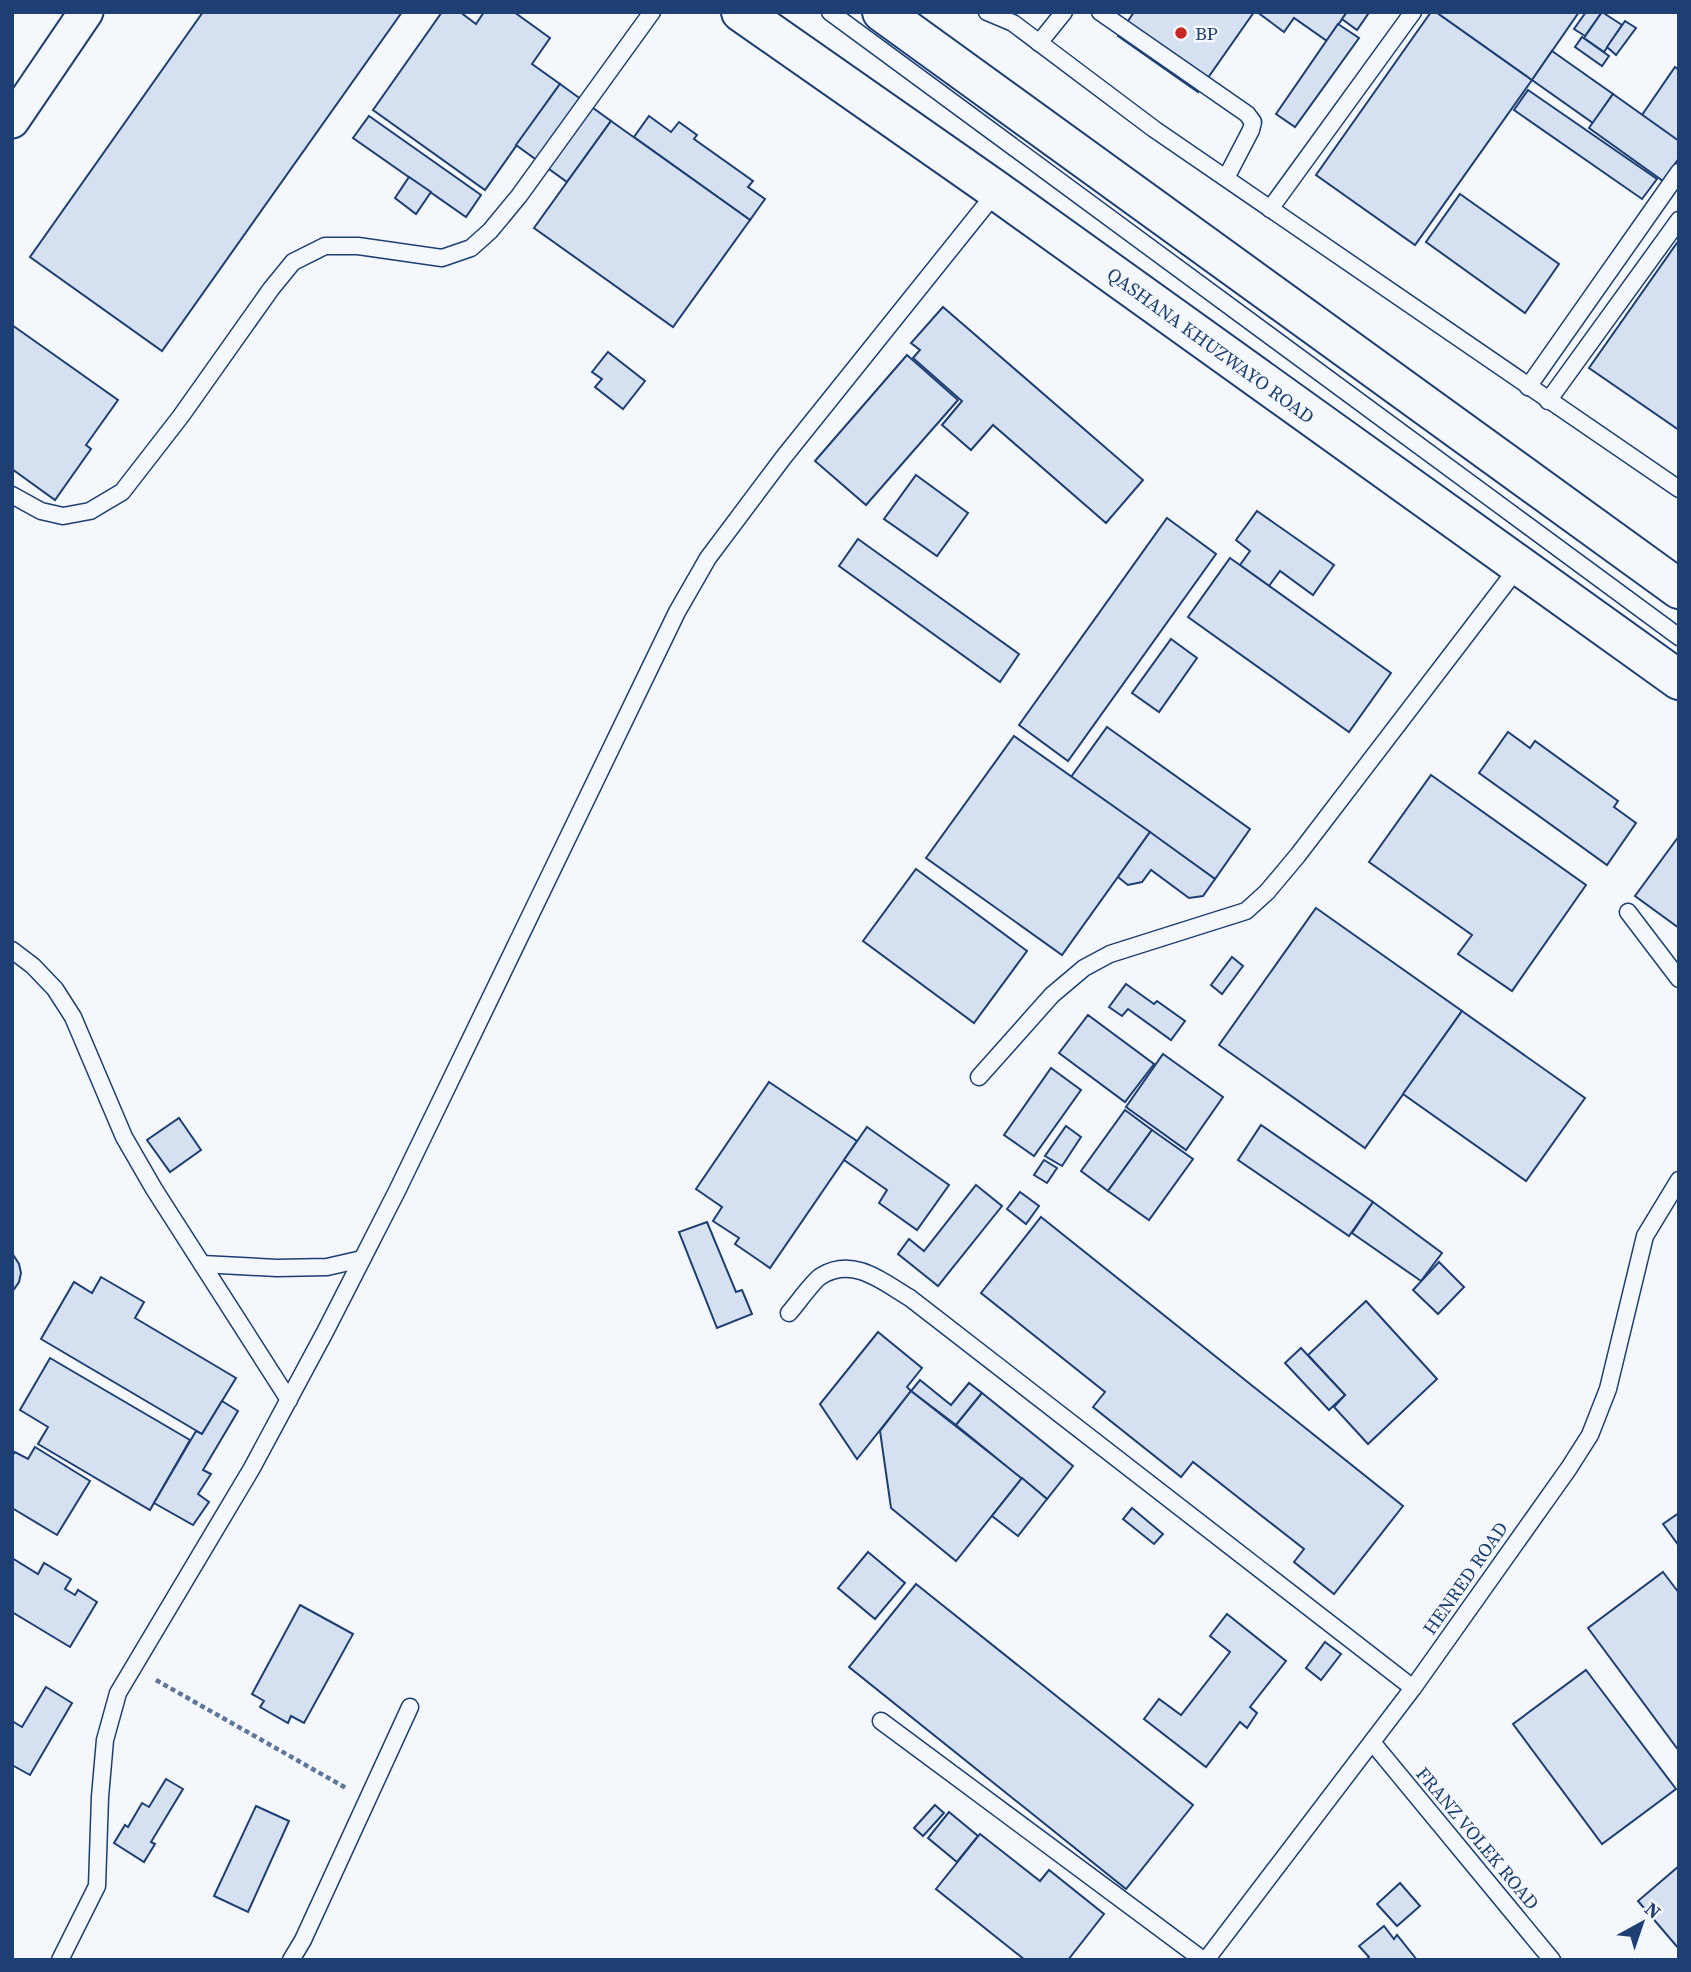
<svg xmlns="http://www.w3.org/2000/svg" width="1691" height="1972" font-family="'Source Serif 4',serif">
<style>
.building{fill:#d5e0f0;stroke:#1d3f73;stroke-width:2}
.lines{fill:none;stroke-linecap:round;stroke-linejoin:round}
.lane-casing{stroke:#1d3f73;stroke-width:19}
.street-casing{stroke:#1d3f73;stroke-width:37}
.secondary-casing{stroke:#1d3f73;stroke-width:42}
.path{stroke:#5e769c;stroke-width:4.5;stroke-dasharray:5 3.5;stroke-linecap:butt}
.lane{stroke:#f4f7fb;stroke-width:16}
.street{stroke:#f4f7fb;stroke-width:33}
.secondary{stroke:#f4f7fb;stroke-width:38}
.poi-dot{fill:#c62828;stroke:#f4f7fb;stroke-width:2.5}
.labels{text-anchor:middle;stroke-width:5;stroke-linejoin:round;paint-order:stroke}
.poi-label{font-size:19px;fill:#1d3f73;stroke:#f4f7fb;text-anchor:start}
.street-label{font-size:19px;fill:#1d3f73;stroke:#f4f7fb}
</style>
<rect width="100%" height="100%" fill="#f4f7fb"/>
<!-- building -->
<g class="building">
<path d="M203,12H402L162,351L30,257Z"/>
<path d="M442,12H460L476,24L484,12H514L550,38L532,64L560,84L485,190L373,110Z"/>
<path d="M1134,12H1254L1198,92L1118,36Z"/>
<path d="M1257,12H1347L1327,41L1294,18L1284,32Z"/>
<path d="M1347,12H1366L1368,14L1357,30L1342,19Z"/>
<path d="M1431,12H1436L1532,80L1415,245L1316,175Z"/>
<path d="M1436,12H1579L1532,80Z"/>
<path d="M1586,12H1602L1585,36L1574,29Z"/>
<path d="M1602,12L1622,25L1604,52L1584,38Z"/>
<path d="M1625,21L1636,28L1616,55L1607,47Z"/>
<path d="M1338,24L1359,38L1295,127L1276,114Z"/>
<path d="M1582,37L1609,56L1602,66L1575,47Z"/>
<path d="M1552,51L1613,94L1593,123L1532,80Z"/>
<path d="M1675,67L1679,70L1678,141L1642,115Z"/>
<path d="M560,84L611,121L567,182L516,145Z"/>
<path d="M1528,90L1657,179L1642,199L1514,110Z"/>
<path d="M1613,94L1679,141V158L1663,181L1589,128Z"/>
<path d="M369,116L481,195L466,217L353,138Z"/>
<path d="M649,116L671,132L679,122L697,135L694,139L753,181L748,187L765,199L750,220L634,137Z"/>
<path d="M611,121L750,220L673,327L534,228Z"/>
<path d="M409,177L431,192L416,214L395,198Z"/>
<path d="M1460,194L1559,264L1525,313L1426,242Z"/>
<path d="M1679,240V430L1589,368Z"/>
<path d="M943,307L1143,480L1106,523L993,425L971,450L942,425L962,401L913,358L920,350L911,343Z"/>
<path d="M12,325L118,400L86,445L91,449L55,500L12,469Z"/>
<path d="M608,352L645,381L623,409L595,387L602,379L592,372Z"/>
<path d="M907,355L958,400L866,505L815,461Z"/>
<path d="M916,475L968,513L937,556L884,519Z"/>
<path d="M1257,511L1334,565L1313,595L1280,571L1269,586L1240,565L1250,551L1236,540Z"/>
<path d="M1167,518L1216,554L1068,761L1019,725Z"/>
<path d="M858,539L1019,654L1000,682L839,566Z"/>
<path d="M1230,558L1391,673L1349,732L1188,617Z"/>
<path d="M1171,639L1197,658L1159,712L1132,693Z"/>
<path d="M1107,727L1250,829L1215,879L1071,777Z"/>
<path d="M1508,732L1530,748L1535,741L1618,801L1614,807L1636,823L1607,865L1479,773Z"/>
<path d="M1014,736L1150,832L1062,955L926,858Z"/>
<path d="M1431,775L1586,885L1512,991L1458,954L1472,935L1369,862Z"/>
<path d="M1150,832L1215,879L1203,896L1189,898L1151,870L1142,882L1128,885L1118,877Z"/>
<path d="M1679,836V928L1635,896Z"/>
<path d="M916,869L1027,951L974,1023L863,941Z"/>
<path d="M1316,908L1462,1011L1365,1148L1219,1045Z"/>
<path d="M1232,957L1243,966L1222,994L1211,985Z"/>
<path d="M1126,984L1154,1004L1157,1001L1185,1021L1171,1040L1128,1009L1122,1016L1109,1007Z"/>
<path d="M1462,1011L1585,1098L1526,1181L1403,1094Z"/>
<path d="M1088,1015L1154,1064L1125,1102L1059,1053Z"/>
<path d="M1163,1054L1223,1097L1186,1150L1126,1107Z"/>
<path d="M1051,1068L1081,1090L1034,1156L1004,1135Z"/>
<path d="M769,1082L857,1141L770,1268L735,1244L739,1238L713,1221L722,1207L696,1189Z"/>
<path d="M1125,1110L1152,1130L1108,1191L1081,1171Z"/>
<path d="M179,1118L201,1150L170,1172L147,1140Z"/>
<path d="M1261,1125L1373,1202L1349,1236L1238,1160Z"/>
<path d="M1066,1126L1081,1137L1062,1166L1045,1156Z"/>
<path d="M867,1127L949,1185L917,1230L879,1203L887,1190L844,1160Z"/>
<path d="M1152,1130L1193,1159L1149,1220L1108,1191Z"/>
<path d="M1044,1160L1057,1168L1047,1183L1034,1175Z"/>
<path d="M976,1185L1002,1206L938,1286L898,1254L909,1239L924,1251Z"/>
<path d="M1020,1192L1039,1206L1026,1224L1007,1209Z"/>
<path d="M1373,1202L1442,1253L1421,1281L1352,1233Z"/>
<path d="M1041,1217L1403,1506L1334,1594L1294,1562L1304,1549L1193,1462L1181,1477L1093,1407L1105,1392L981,1293Z"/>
<path d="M707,1222L736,1292L742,1290L752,1314L717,1328L679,1232Z"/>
<path d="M12,1253L19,1264L21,1273L19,1282L12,1292Z"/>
<path d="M1439,1262L1464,1287L1438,1314L1413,1290Z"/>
<path d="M101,1277L144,1302L135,1318L236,1378L202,1434L41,1339L74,1282L92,1293Z"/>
<path d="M1366,1301L1437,1379L1368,1444L1334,1407L1345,1395L1308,1355Z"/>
<path d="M878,1332L922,1368L907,1387L911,1391L857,1459L820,1404Z"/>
<path d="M1301,1348L1345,1395L1329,1410L1285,1363Z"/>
<path d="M50,1358L190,1440L150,1510L38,1444L48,1427L20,1410Z"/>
<path d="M920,1380L951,1405L969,1383L982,1393L956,1425L911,1391Z"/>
<path d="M911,1391L1022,1478L956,1561L891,1508L880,1431Z"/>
<path d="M982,1393L1073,1466L1047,1499L956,1425Z"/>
<path d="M222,1401L238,1411L203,1470L211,1474L198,1494L209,1502L193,1525L154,1503L196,1431L202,1434Z"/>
<path d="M35,1447L90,1481L57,1535L12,1508V1456L15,1452L28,1459Z"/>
<path d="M1022,1478L1047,1499L1018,1536L992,1516Z"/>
<path d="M1132,1508L1163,1534L1154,1544L1123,1519Z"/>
<path d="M1679,1513V1546L1663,1524Z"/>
<path d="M868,1552L905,1583L875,1619L838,1588Z"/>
<path d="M12,1558L38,1574L44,1563L71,1579L65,1589L75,1595L78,1590L97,1602L70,1647L12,1612Z"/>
<path d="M1663,1572L1679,1593V1751L1588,1628Z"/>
<path d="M916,1584L1193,1805L1126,1889L849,1667Z"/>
<path d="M300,1605L353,1634L304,1723L291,1716L288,1723L260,1707L264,1701L252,1694Z"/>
<path d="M1227,1614L1286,1661L1250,1707L1257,1713L1247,1728L1240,1722L1206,1767L1144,1719L1159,1699L1181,1715L1230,1652L1210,1636Z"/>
<path d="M1325,1642L1341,1654L1321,1680L1306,1668Z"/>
<path d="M1586,1670L1676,1789L1602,1844L1513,1724Z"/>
<path d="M46,1687L72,1703L30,1775L12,1765V1721L22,1727Z"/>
<path d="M166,1779L183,1789L151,1842L155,1844L144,1862L114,1843L125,1825L128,1827L142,1803L149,1807Z"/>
<path d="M935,1805L944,1813L923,1836L914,1828Z"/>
<path d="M256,1806L289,1821L248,1912L214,1896Z"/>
<path d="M949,1812L978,1836L957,1862L928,1838Z"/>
<path d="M980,1834L1040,1881L1049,1870L1104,1914L1068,1960H1025L936,1889Z"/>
<path d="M1679,1866V1949L1638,1901Z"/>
<path d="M1400,1883L1420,1906L1397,1926L1377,1904Z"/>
<path d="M1384,1926L1394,1939L1397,1935L1417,1960H1366L1369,1957L1359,1946Z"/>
</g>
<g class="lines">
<defs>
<g id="lane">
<path d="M830,12L1679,637"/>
<path d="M987,12L1013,23L1154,129L1679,489"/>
<path d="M1100,12L1247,114L1253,122L1251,130L1226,178"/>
<path d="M1039,43L1064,12"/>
<path d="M1270,209L1413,12"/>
<path d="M1528,387L1679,172"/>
<path d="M1548,401L1679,220"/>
<path d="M12,495L41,511L63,516L90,511L122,492L181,416L271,289L293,262L325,246H358L442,258L471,248L490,231L519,196L652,12"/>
<path d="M1628,912L1679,979"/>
<path d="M12,950L33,966L55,989L73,1017L124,1137L154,1189L289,1400"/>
<path d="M979,1077L1052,995L1084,968L1110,954L1246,911L1267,892L1298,855L1519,566"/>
<path d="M202,1264L277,1268L327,1267L362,1259"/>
<path d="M789,1313C797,1304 813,1281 821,1276C854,1256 883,1282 910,1298L1413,1688"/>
<path d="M881,1721L1203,1960"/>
<path d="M1372,1742L1552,1960"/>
<path d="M60,1960L97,1886L100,1797L105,1740L118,1693L252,1468L325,1332L397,1191L677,612L708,558L783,458L997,191"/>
<path d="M291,1960L303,1940L410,1707"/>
<path d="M1206,1960L1413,1688L1569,1468L1590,1435L1608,1389L1645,1236L1679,1180"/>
</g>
<path id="street" d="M12,121L86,12"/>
<g id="secondary">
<path d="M741,12L997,191L1679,680"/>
<path d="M882,12L1679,589"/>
</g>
</defs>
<!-- lane casing -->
<use href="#lane" class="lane-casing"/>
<!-- street casing -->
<use href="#street" class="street-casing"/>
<!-- secondary casing -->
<use href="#secondary" class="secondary-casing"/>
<!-- path -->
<path class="path" d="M156,1680L346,1788"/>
<!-- lane -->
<use href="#lane" class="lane"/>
<!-- street -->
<use href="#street" class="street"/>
<!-- secondary -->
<use href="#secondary" class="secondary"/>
</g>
<!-- markers -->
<circle class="poi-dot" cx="1181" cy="33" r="7"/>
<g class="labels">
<!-- poi labels -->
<g class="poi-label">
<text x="1195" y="40">BP</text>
</g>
<!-- street labels -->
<g class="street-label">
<text transform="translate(1211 345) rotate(36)" y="7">QASHANA KHUZWAYO ROAD</text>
<text transform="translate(1465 1578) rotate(-55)" y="7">HENRED ROAD</text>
<text transform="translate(1478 1838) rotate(50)" y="7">FRANZ VOLEK ROAD</text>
</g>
</g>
<!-- border -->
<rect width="1691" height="1972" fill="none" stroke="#1d3f73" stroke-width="28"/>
<!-- north arrow -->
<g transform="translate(1642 1923) rotate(40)" stroke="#f4f7fb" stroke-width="5" paint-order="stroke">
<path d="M0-5L12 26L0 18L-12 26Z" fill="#1d3f73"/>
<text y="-10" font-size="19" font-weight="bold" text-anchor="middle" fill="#1d3f73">N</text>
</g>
</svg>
